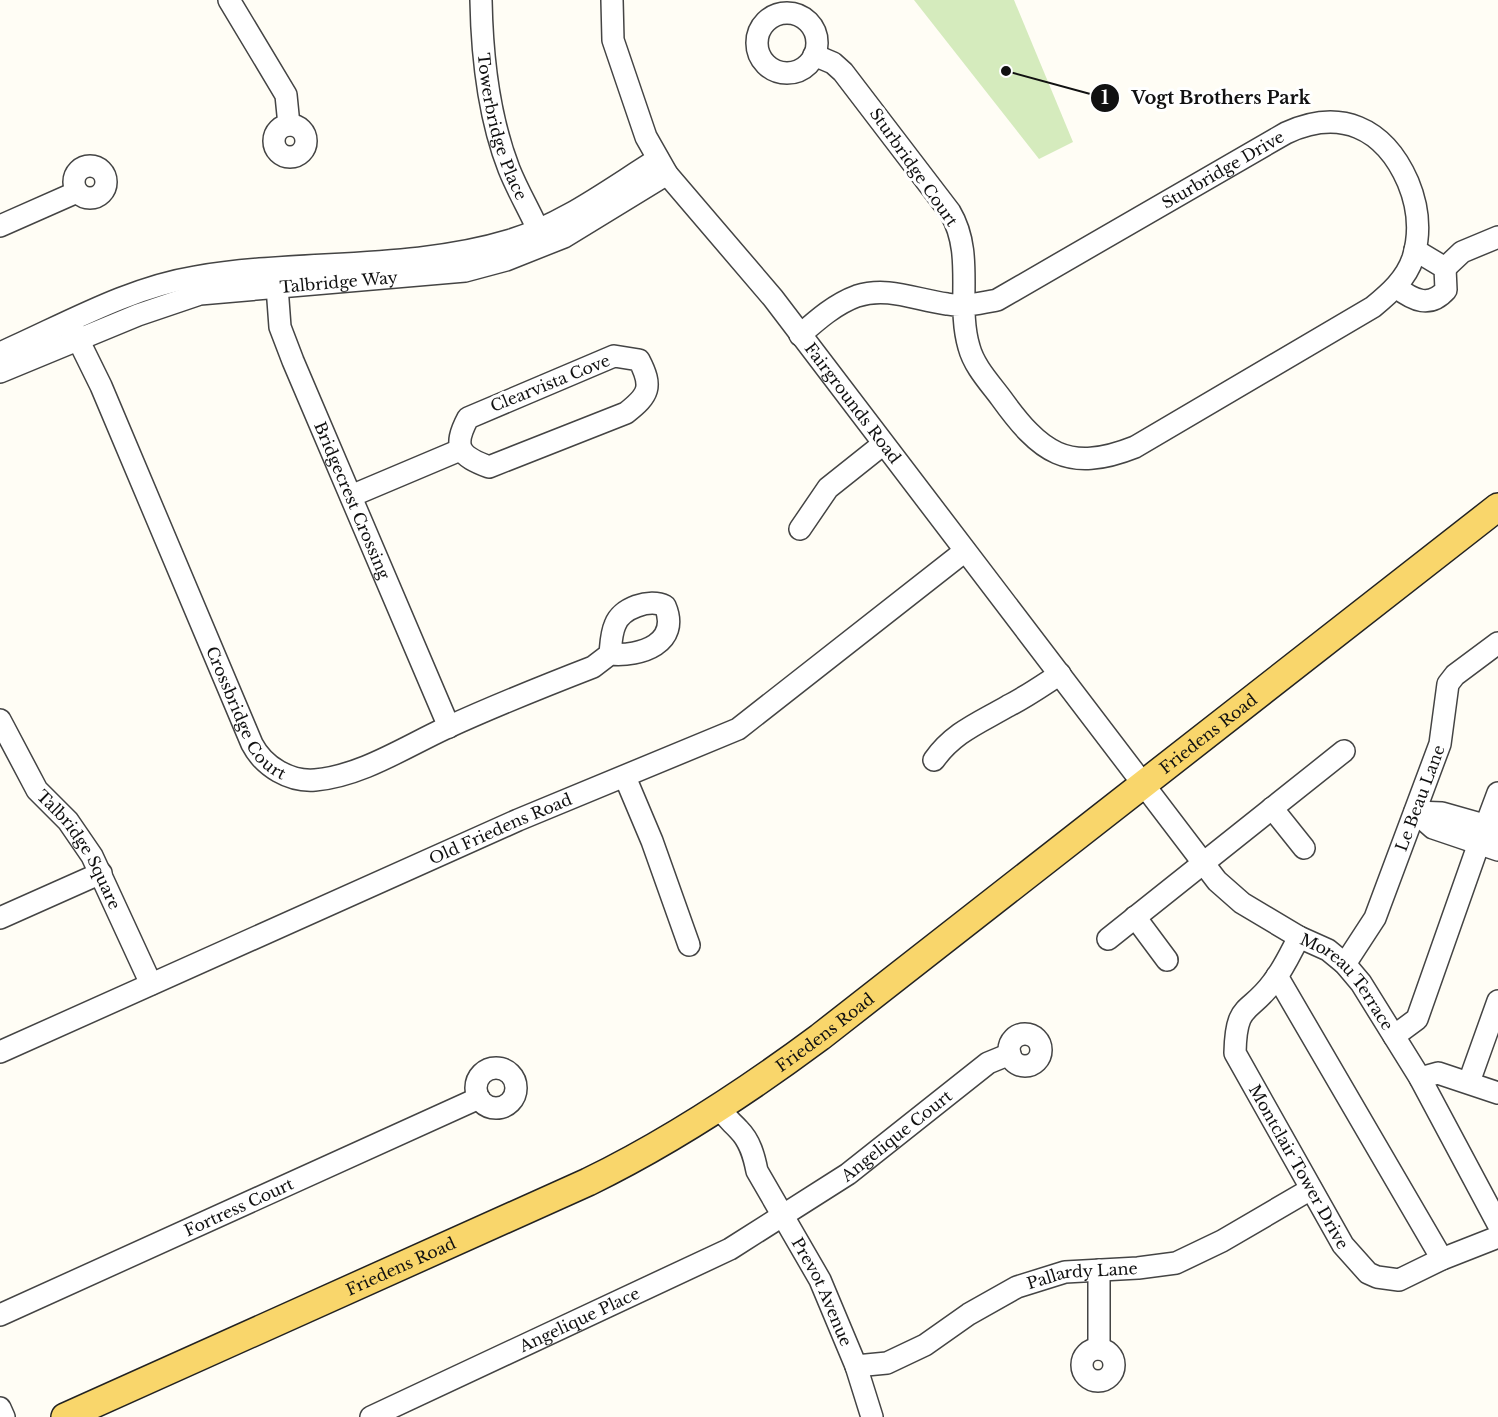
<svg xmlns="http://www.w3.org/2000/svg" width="1498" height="1417" font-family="'Libre Baskerville',serif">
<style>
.green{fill:#d5ebbd}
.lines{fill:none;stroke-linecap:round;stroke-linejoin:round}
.minor-casing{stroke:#444;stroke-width:24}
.major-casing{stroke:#222;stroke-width:30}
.minor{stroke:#fff;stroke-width:21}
.major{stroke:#f9d66b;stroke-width:27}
.labels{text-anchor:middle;stroke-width:6;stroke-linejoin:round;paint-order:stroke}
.street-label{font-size:16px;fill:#111;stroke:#fff}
.leader{fill:none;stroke:#111;stroke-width:2}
.callout-dot{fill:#111;stroke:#fff;stroke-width:2}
.mark-label{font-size:18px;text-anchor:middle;font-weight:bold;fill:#fff}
.callout-label{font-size:18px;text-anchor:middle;font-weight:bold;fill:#111;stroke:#fff;stroke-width:6;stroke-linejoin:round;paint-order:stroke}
</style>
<rect width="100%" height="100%" fill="#fffdf5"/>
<!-- green -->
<path class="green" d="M914,0H1014L1073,142L1039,159Z"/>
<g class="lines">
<defs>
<g id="minor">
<path d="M229,0L286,95L289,125"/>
<path id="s1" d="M481,0C482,57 488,115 509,169C519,194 533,216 543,241"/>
<path id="s2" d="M612,0L613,40L646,137L667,174L773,298L1217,881L1242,903L1299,937L1328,950L1345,964L1361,983L1420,1078L1498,1224"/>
<circle cx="787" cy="43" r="30"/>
<circle cx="290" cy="141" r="16"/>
<circle cx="90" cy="182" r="16"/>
<path d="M0,226L77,192"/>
<path d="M1445,268L1462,252L1498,237"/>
<path id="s3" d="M276,273L280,327L293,361L449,727"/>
<path d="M1396,287C1414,301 1430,308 1446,290L1445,268L1415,250"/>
<path id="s4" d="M70,323L101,386L252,744C264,767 290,782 315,780C361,776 405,747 446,728C494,706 544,686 593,667L610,654C641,657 681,643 665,606C650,598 621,608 615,625C611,634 611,645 610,654"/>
<path id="s5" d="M800,335C817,320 835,304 857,296C888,286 916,300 947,304C964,307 981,303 997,300L1286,133C1340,108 1384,127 1408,182C1418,206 1421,232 1413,258C1406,279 1390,293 1373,307L1135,447C1067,474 1040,452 1001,398C989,382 974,366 969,347C956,303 975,254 950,212L843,72L833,63L814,55"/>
<path d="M0,353C62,326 127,288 195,277C299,259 409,271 511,240C564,224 611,188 658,159"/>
<path d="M614,356L639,360C653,387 649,395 626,413L489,467C460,456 452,448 468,418Z"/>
<path id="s6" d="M0,372L138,315L200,294L465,271L506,260L564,237L667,174"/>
<path d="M351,496L460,450"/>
<path d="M800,529L828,488L882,445"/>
<path id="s7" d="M0,720L37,790L68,821L92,856L151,984"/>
<path d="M934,760C954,732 979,723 1008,706C1026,697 1043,685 1060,674"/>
<path d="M625,777L652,841L689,945"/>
<path d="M1272,808L1304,848"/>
<path d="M1415,812L1433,828L1498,850"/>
<path d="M1415,812L1442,813L1498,829"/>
<path d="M1486,825L1498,793"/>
<path d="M1135,917L1167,960"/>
<path d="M0,918L101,873"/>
<path id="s8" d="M1299,937C1291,952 1284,968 1273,982C1249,1015 1236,1001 1235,1053L1343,1245L1368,1273L1377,1277L1399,1280L1442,1259L1498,1237"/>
<path d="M1108,939L1344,751"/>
<path id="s9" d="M1345,964L1375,918L1440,744L1448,684L1455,675L1498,643"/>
<path d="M1277,976L1442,1259"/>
<circle cx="1025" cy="1050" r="16"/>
<path d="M1394,1036L1417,1019L1479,843"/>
<path id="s10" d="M0,1052L518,820L738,729L965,551"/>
<circle cx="496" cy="1088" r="20"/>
<path d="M1420,1078L1438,1073L1498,1093"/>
<path d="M1469,1082L1498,1001"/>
<path id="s11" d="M720,1108C727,1120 731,1121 739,1130C750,1141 754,1156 757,1171L820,1280L856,1366L872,1417"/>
<path id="s12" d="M0,1315L479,1098"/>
<path d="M1099,1349V1270"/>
<circle cx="1098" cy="1365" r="16"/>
<path id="s13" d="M856,1366L887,1363L925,1345L969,1314L1017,1287L1065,1272L1138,1268L1176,1263L1222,1241L1311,1189"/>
<path d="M0,1408L4,1417"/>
<path id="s14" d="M371,1417L730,1249L848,1174L988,1063L1010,1054"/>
</g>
<g id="major">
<path id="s15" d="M65,1417L588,1182C670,1142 746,1092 820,1037L1498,507"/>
</g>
</defs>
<!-- minor casing -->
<use href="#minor" class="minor-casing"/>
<!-- major casing -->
<use href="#major" class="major-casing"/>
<!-- minor -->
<use href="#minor" class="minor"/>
<!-- major -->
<use href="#major" class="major"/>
</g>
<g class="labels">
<!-- street labels -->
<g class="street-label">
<text dy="6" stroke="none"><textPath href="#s1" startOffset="129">Towerbridge Place</textPath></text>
<text transform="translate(914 167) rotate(55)" y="6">Sturbridge Court</text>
<text dy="6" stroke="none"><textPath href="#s5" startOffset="472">Sturbridge Drive</textPath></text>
<text dy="6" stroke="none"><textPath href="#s6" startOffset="354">Talbridge Way</textPath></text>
<text transform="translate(550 383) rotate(-22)" y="6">Clearvista Cove</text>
<text dy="6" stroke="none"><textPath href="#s2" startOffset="480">Fairgrounds Road</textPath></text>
<text dy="6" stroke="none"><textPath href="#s3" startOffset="242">Bridgecrest Crossing</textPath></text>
<text dy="6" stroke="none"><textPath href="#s4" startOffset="429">Crossbridge Court</textPath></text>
<text dy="6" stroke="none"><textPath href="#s15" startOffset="1340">Friedens Road</textPath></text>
<text dy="6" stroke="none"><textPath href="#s9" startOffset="183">Le Beau Lane</textPath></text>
<text dy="6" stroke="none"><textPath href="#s10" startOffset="548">Old Friedens Road</textPath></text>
<text dy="6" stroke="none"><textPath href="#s7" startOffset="153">Talbridge Square</textPath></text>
<text dy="6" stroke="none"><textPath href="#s2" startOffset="1248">Moreau Terrace</textPath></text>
<text dy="6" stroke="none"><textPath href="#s15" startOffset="854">Friedens Road</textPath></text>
<text dy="6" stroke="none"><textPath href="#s14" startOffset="598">Angelique Court</textPath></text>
<text dy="6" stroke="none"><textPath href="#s8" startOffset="267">Montclair Tower Drive</textPath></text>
<text dy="6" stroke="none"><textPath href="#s12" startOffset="262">Fortress Court</textPath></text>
<text dy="6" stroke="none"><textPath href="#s15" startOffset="368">Friedens Road</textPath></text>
<text dy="6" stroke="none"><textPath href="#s13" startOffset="249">Pallardy Lane</textPath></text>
<text dy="6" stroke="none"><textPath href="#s11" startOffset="212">Prevot Avenue</textPath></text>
<text dy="6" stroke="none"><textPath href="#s14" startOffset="230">Angelique Place</textPath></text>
</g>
</g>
<!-- callouts -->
<path class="leader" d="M1006 71L1105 98"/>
<g class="callout-dot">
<circle cx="1006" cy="71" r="6"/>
<circle cx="1105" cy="98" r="15"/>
</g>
<g class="mark-label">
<text x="1105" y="104">1</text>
</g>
<g class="callout-label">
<text x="1221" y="104">Vogt Brothers Park</text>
</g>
</svg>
